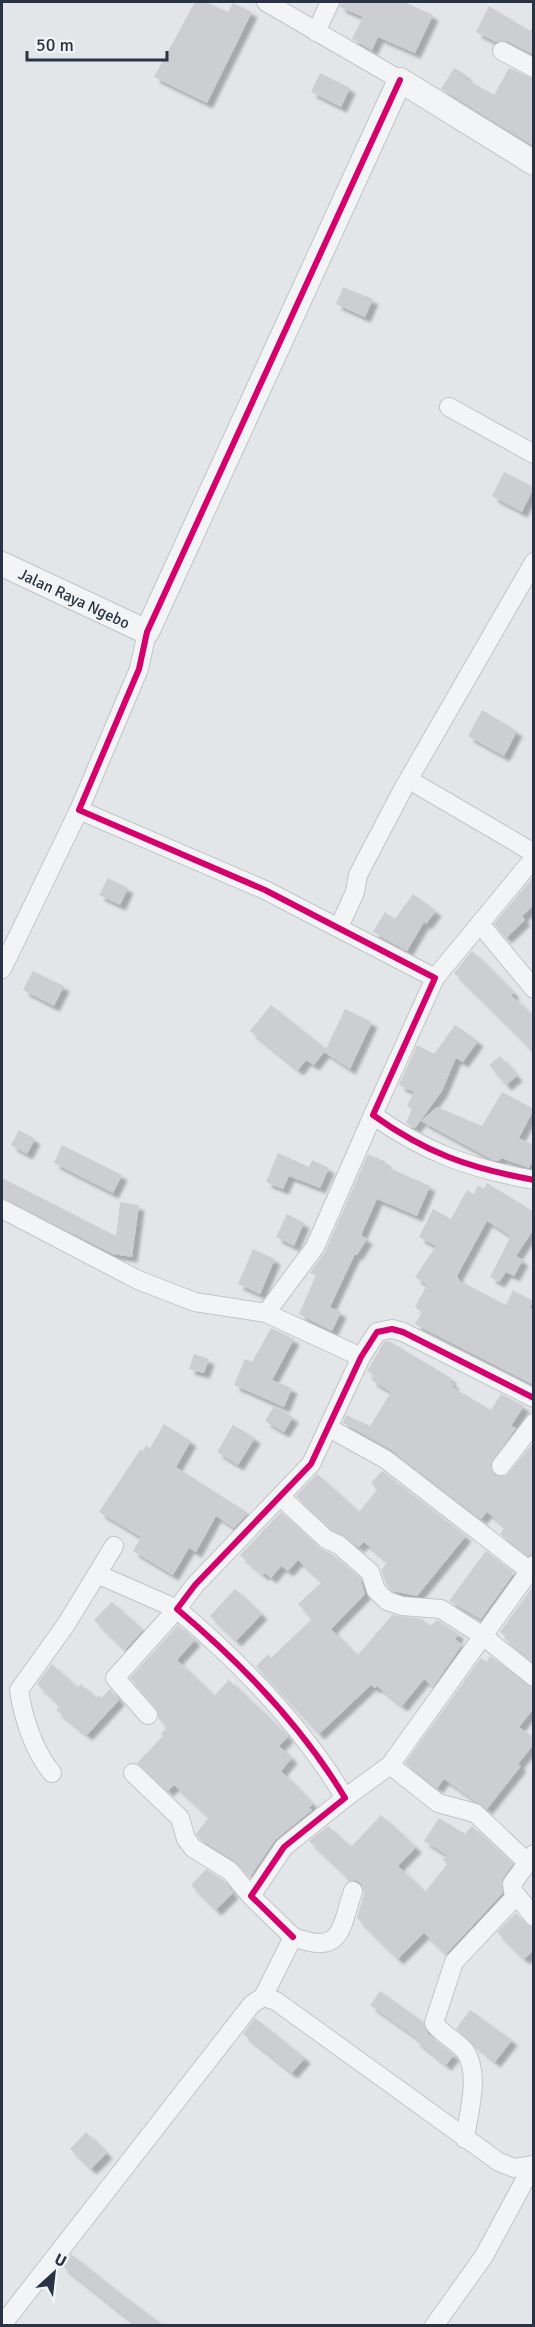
<svg xmlns="http://www.w3.org/2000/svg" width="535" height="2327" font-family="Signika,sans-serif">
<style>
.building{fill:#ccced2;filter:url(#shadow)}
.lines{fill:none;stroke-linecap:round;stroke-linejoin:round}
.minor-casing{stroke:#c1c4c7;stroke-width:20}
.tertiary-casing{stroke:#c1c4c7;stroke-width:26}
.minor{stroke:#f3f4f6;stroke-width:18}
.tertiary{stroke:#f3f4f6;stroke-width:24}
.cycleway-casing{stroke:#f1f5f8;stroke-width:10}
.cycleway{stroke:#d6006c;stroke-width:6}
.labels{text-anchor:middle;stroke-width:6;stroke-linejoin:round;paint-order:stroke}
.street-label{font-size:16px;fill:#283445;stroke:#f1f5f8}
</style>
<defs>
<filter id="shadow"><feDropShadow dx="5.5" dy="5.5" stdDeviation="1.5" flood-color="#0004"/></filter>
</defs>
<rect width="100%" height="100%" fill="#e3e6e9"/>
<!-- building -->
<g class="building">
<path d="M195,2H206L228,12L233,3L252,12L207,103L154,77Z"/>
<path d="M341,2H404L433,15L415,53L378,37L372,50L352,39L363,17L340,7Z"/>
<path d="M489,6L530,31L534,25V55L507,41L496,42L476,32Z"/>
<path d="M454,68L466,75L464,78L494,95L509,68L534,79V146L441,89Z"/>
<path d="M320,73L350,88L341,107L311,92Z"/>
<path d="M343,287L373,299L365,317L336,304Z"/>
<path d="M504,472L534,487L522,512L492,496Z"/>
<path d="M482,710L517,731L504,756L468,736Z"/>
<path d="M534,876V908L532,907L522,916L525,920L506,938L494,924Z"/>
<path d="M108,878L128,888L120,905L99,895Z"/>
<path d="M413,894L436,911L426,924L424,922L407,951L373,932L385,912L395,919Z"/>
<path d="M472,951L514,993L511,995L534,1017V1052L454,973Z"/>
<path d="M33,971L64,986L54,1006L23,990Z"/>
<path d="M271,1005L326,1049L345,1009L372,1022L350,1069L324,1052L314,1065L306,1060L298,1070L250,1031Z"/>
<path d="M455,1025L478,1041L463,1062L456,1058L442,1091L415,1128L406,1123L412,1109L407,1106L414,1092L399,1085L417,1045L434,1054Z"/>
<path d="M500,1056L517,1076L506,1085L489,1065Z"/>
<path d="M502,1092L534,1109L519,1138L534,1145V1159L529,1168L501,1158L499,1161L493,1160L421,1121L437,1107L482,1126Z"/>
<path d="M19,1130L35,1139L27,1154L11,1145Z"/>
<path d="M62,1145L122,1175L113,1193L54,1163Z"/>
<path d="M278,1153L309,1167L312,1160L329,1168L320,1188L289,1176L283,1189L266,1182Z"/>
<path d="M368,1154L386,1162L385,1166L430,1186L417,1216L377,1199L361,1235L367,1239L357,1255L355,1254L330,1307L341,1312L332,1331L299,1314L316,1275L310,1273L325,1252Z"/>
<path d="M2,1178L116,1236L120,1202L139,1205L132,1257L113,1254L2,1198Z"/>
<path d="M487,1183L534,1212V1229L516,1256L523,1260L514,1276L506,1272L499,1282L490,1277L511,1236L487,1221L457,1276L460,1281L506,1305L513,1290L533,1301L530,1308L534,1310V1385L415,1324L422,1312L415,1307L427,1285L415,1277L436,1246L419,1237L433,1209L451,1219L467,1190L474,1194L478,1185L484,1189Z"/>
<path d="M287,1214L304,1223L294,1246L276,1237Z"/>
<path d="M253,1249L275,1259L260,1294L238,1284Z"/>
<path d="M271,1328L294,1339L272,1380L292,1388L284,1407L234,1385L245,1359L252,1362Z"/>
<path d="M389,1341L451,1378L449,1381L454,1384L452,1387L491,1410L501,1394L524,1406L511,1426L516,1428L490,1465L495,1475L506,1476L534,1442V1554L528,1556L500,1534L505,1527L487,1512L481,1519L392,1450L343,1423L346,1415L370,1426L391,1392L371,1380L374,1375L367,1371L384,1342Z"/>
<path d="M194,1354L209,1359L204,1373L189,1369Z"/>
<path d="M274,1406L293,1417L284,1432L265,1421Z"/>
<path d="M164,1424L191,1441L176,1467L248,1513L234,1528L216,1516L196,1552L189,1548L173,1575L133,1551L141,1537L99,1512L140,1450L143,1451L146,1446L150,1448Z"/>
<path d="M233,1425L255,1438L238,1465L217,1452Z"/>
<path d="M382,1471L466,1536L417,1596L393,1591L386,1584L381,1570L388,1562L364,1542L359,1547L332,1530L296,1496L317,1474L359,1512L377,1490L371,1483Z"/>
<path d="M281,1512L318,1547L333,1555L360,1578L365,1594L331,1629L357,1656L392,1615L422,1619L430,1626L437,1620L459,1634L455,1639L462,1645L433,1687L424,1679L402,1706L377,1686L375,1688L371,1685L319,1734L256,1666L268,1654L271,1658L312,1619L298,1604L322,1582L298,1560L288,1571L281,1566L271,1578L265,1573L263,1575L240,1555Z"/>
<path d="M486,1551L514,1573L481,1619L449,1601Z"/>
<path d="M534,1585V1662L504,1638L505,1636L500,1632Z"/>
<path d="M235,1589L262,1614L236,1641L210,1616Z"/>
<path d="M112,1602L143,1630L125,1650L94,1620Z"/>
<path d="M178,1625L195,1640L177,1660L214,1696L229,1680L284,1732L288,1737L279,1746L292,1758L281,1771L313,1804L309,1808L312,1810L275,1840L250,1877L236,1862L201,1840L196,1834L209,1817L174,1785L168,1791L137,1763L163,1736L161,1734L167,1727L159,1719L156,1708L130,1678Z"/>
<path d="M490,1656L534,1688V1708L519,1727L534,1738V1744L518,1764L521,1766L487,1809L444,1779L437,1788L405,1763L481,1658L486,1662Z"/>
<path d="M52,1664L77,1688L81,1684L96,1698L98,1695L101,1698L110,1689L119,1700L87,1735L56,1710L60,1706L37,1684Z"/>
<path d="M381,1815L416,1847L398,1866L425,1892L447,1864L443,1860L447,1855L424,1841L439,1818L465,1834L472,1826L513,1864L503,1878L502,1894L446,1954L424,1933L398,1959L357,1918L364,1894L362,1884L356,1880L348,1881L346,1879L348,1877L309,1841L328,1826L351,1847Z"/>
<path d="M206,1869L223,1880L233,1893L216,1910L191,1885Z"/>
<path d="M516,1913L526,1924L534,1928V1950L524,1959L497,1932Z"/>
<path d="M380,1991L423,2022L429,2035L454,2055L446,2065L415,2040L417,2038L370,2005Z"/>
<path d="M470,2010L512,2040L495,2062L456,2029Z"/>
<path d="M255,2018L305,2058L292,2073L243,2034Z"/>
<path d="M86,2132L107,2153L91,2169L70,2149Z"/>
<path d="M71,2254L115,2289L163,2325H137L129,2319L62,2266Z"/>
</g>
<g class="lines">
<defs>
<g id="minor">
<path d="M266,2L400,80"/>
<path d="M316,32L330,2"/>
<path d="M502,51L534,68"/>
<path d="M449,407L534,454"/>
<path d="M147,632L139,669L79,810L265,890L435,978L373,1115C426,1153 469,1168 534,1180"/>
<path d="M418,785L534,853"/>
<path d="M480,924L534,989"/>
<path d="M339,927L355,892L358,875L403,789L534,562"/>
<path d="M2,969L79,810"/>
<path d="M435,978L534,858"/>
<path d="M2,1209L138,1280L195,1302L266,1313L361,1357"/>
<path d="M266,1313L315,1247L373,1115"/>
<path d="M329,1428L385,1459L530,1571"/>
<path d="M501,1466L534,1423"/>
<path d="M281,1497L326,1539L339,1545L370,1572L376,1590L387,1601L402,1606L441,1609L483,1636L534,1677"/>
<path d="M97,1574L114,1546"/>
<path d="M390,1765L438,1803L475,1813L527,1862"/>
<path d="M52,1773C34,1751 23,1718 19,1690L65,1626L97,1574L177,1609L115,1678L148,1715"/>
<path d="M133,1773L180,1818L186,1839L193,1848L230,1871L251,1896"/>
<path d="M345,1798L390,1765L534,1565"/>
<path d="M534,1854L512,1884L513,1891L534,1917"/>
<path d="M293,1937L251,1896L284,1847L345,1798C302,1726 241,1663 177,1609L195,1585L311,1464L361,1357L377,1332L392,1329L403,1332L534,1398"/>
<path d="M263,1997L293,1937C342,1955 340,1931 353,1891"/>
<path d="M465,2139C468,2114 481,2074 465,2051C456,2040 442,2035 434,2023L454,1962L516,1896"/>
<path d="M2,2325L252,2004L263,1997L276,2001L499,2162L514,2168L534,2165"/>
<path d="M434,2326L484,2256L533,2165"/>
</g>
<g id="tertiary">
<path id="s1" d="M2,564L147,632L400,80L534,163"/>
</g>
</defs>
<!-- minor casing -->
<use href="#minor" class="minor-casing"/>
<!-- tertiary casing -->
<use href="#tertiary" class="tertiary-casing"/>
<!-- minor -->
<use href="#minor" class="minor"/>
<!-- tertiary -->
<use href="#tertiary" class="tertiary"/>
<defs>
<g id="cycleway">
<path d="M400,80L147,632L139,669L79,810L265,890L435,978L373,1115C426,1153 469,1168 534,1180"/>
<path d="M293,1937L251,1896L284,1847L345,1798C302,1726 241,1663 177,1609L195,1585L311,1464L361,1357L377,1332L392,1329L403,1332L534,1398"/>
</g>
</defs>
<!-- cycleway casing -->
<use href="#cycleway" class="cycleway-casing"/>
<!-- cycleway -->
<use href="#cycleway" class="cycleway"/>
</g>
<g class="labels">
<!-- street labels -->
<g class="street-label">
<text dy="6" stroke="none"><textPath href="#s1" startOffset="80">Jalan Raya Ngebo</textPath></text>
</g>
</g>
<!-- border -->
<rect width="535" height="2327" fill="none" stroke="#283445" stroke-width="6"/>
<!-- north arrow -->
<g transform="translate(54 2273) rotate(27)" stroke="#f1f5f8" stroke-width="4.5" paint-order="stroke">
<path d="M0-4.5L10 22L0 15L-10 22Z" fill="#283445"/>
<text y="-9" font-size="16" font-weight="bold" text-anchor="middle" fill="#283445">U</text>
</g>
<!-- scale -->
<path d="M27 51v9h140v-9" fill="none" stroke="#283445" stroke-width="3"/>
<text x="36" y="51" font-size="18" fill="#283445" stroke="#f1f5f8" stroke-width="4.5" paint-order="stroke">50 m</text>
</svg>
